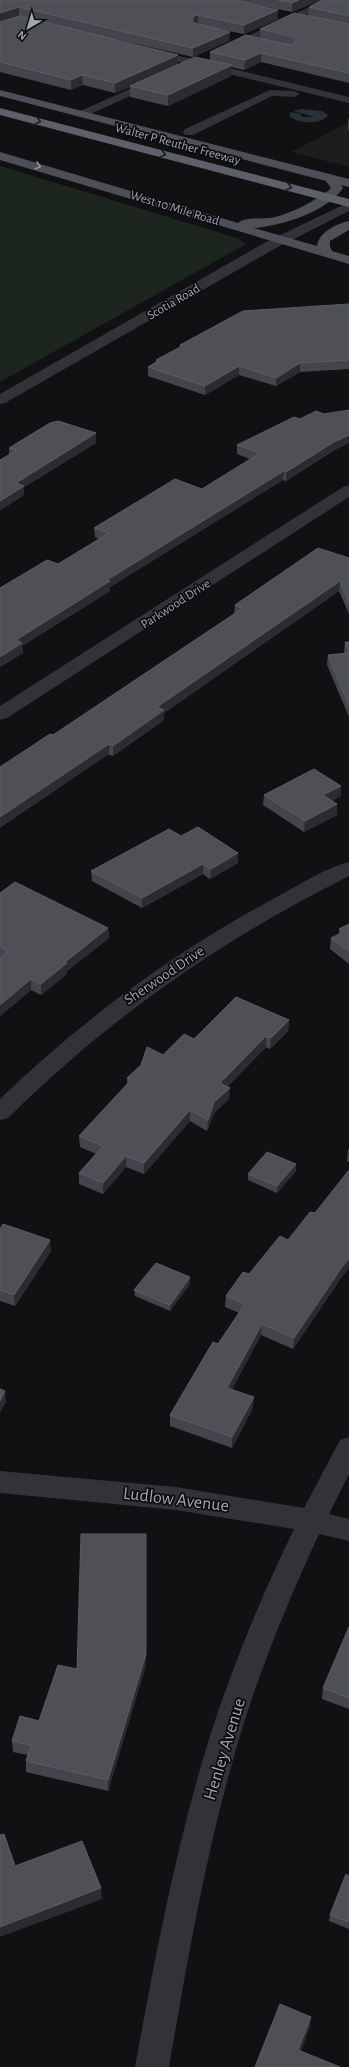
<svg xmlns="http://www.w3.org/2000/svg" width="349" height="2067" font-family="'Alegreya Sans',sans-serif">
<style>
.built{fill:#1d1d20}
.green{fill:#1d251f}
.water{fill:#293138}
.lines{fill:none;stroke-linecap:round;stroke-linejoin:round}
.minor{fill:#323238;fill-rule:evenodd}
.major{fill:#4e4f57;fill-rule:evenodd}
.highway{fill:#5e6069;fill-rule:evenodd}
.wall{fill:#44454b}
.shaded-wall{fill:#2b2c30}
.building{fill:#4e5056;stroke:#5b5d65}
.oneway{stroke:#1c1d20}
.oneway2{stroke:#9195a1}
.labels{text-anchor:middle;stroke-width:3.5;stroke-linejoin:round;paint-order:stroke}
.far-street-label{font-size:13px;fill:#a2a6b4;stroke:#0c0c0e}
.street-label{font-size:15px;fill:#a2a6b4;stroke:#0c0c0e}
.near-street-label{font-size:18px;fill:#a2a6b4;stroke:#0c0c0e}
</style>
<rect width="100%" height="100%" fill="#111113"/>
<!-- built -->
<path class="built" d="M349,122V167L291,152Z"/>
<!-- green -->
<path class="green" d="M0,166L237,238L246,244L0,382Z"/>
<!-- water -->
<path class="water" d="M302,109L322,111L328,115C321,126 297,123 289,116L291,112L300,114L302,117H315L293,111Z"/>
<g class="lines">
<!-- minor -->
<g class="minor">
<path d="M324,0H337L230,51H222L221,49Z"/>
<path d="M150,49L349,97V103L146,54L145,52L146,50Z"/>
<path d="M157,77L161,78L163,80L161,82L86,116L82,117L76,114L78,112Z"/>
<path d="M270,90L294,91L300,94L294,97L272,96L193,135H185L183,132L185,129Z"/>
<path d="M349,202V211L276,248L5,403L0,404V394L266,242Z"/>
<path d="M349,485V497L7,718L0,720V706L343,487Z"/>
<path d="M349,862V876C218,942 113,1015 8,1118L0,1120V1099C82,1020 173,953 273,899C296,887 324,868 349,862Z"/>
<path d="M349,1437V1474L329,1514L349,1519V1541L319,1534C288,1601 260,1669 239,1739C207,1846 188,1957 169,2067H135C155,1957 176,1846 209,1739C232,1667 261,1597 294,1529L176,1510L0,1493V1471L176,1487L304,1508L340,1440Z"/>
</g>
<!-- major -->
<path class="major" d="M0,90L349,179V187L341,185L343,188C327,212 281,226 254,228L317,246C319,232 336,224 349,221V230L330,241V247L332,251L349,256V264L0,160V152L238,223C246,216 265,220 275,217C294,212 313,202 329,190L331,188L326,181L0,96Z"/>
<!-- highway -->
<path class="highway" d="M0,108L349,199V207L0,115Z"/>
</g>
<!-- wall -->
<g class="wall">
<path d="M0,0H320L292,12L248,3L278,19L244,34L218,29L229,41L193,57L111,38L178,64L210,60V52L260,38V29L308,16L309,7L349,0V83L261,62L244,70L231,67V76L168,106L130,97V87L115,93L83,85L71,90L0,72Z"/>
<rect x="348" y="119" width="1" height="11"/>
<path d="M349,304V369L300,372L276,386L239,375L205,395L148,376V367L156,363V360L180,347V345Z"/>
<path d="M96,443L24,487V495L9,455V448Z"/>
<path d="M237,445L333,451L286,481L283,480L110,587V591L22,646L23,653L0,667L58,564L99,539L95,537L94,528L202,489L250,459L237,454Z"/>
<path d="M349,558V614L339,591L164,713V720L113,756L53,735L234,614L235,605Z"/>
<path d="M345,642H349V717L327,665L328,655L345,654L344,652Z"/>
<path d="M264,795L341,796L332,801L337,815L304,832L263,805Z"/>
<path d="M181,836L238,853V863L210,879L203,874L142,908L92,881L91,871Z"/>
<path d="M0,893L108,928L109,938L67,971V974L41,995L31,990L0,1016Z"/>
<path d="M349,924V964L330,949L331,938L339,934V929Z"/>
<path d="M289,1020L288,1031L270,1049L266,1047L227,1087L229,1099L214,1113L207,1131L190,1121L144,1174L126,1167L103,1194L79,1184V1173L96,1154L80,1147L79,1136L127,1084V1078L163,1055L194,1039Z"/>
<path d="M349,1149V1162L347,1161L348,1150Z"/>
<path d="M296,1171L277,1193L248,1180V1174Z"/>
<path d="M0,1229L51,1251L15,1306L0,1301Z"/>
<path d="M249,1274L341,1278L293,1349L261,1335L232,1389L253,1408L232,1448L170,1426V1415L218,1344L239,1313L225,1307L226,1296Z"/>
<path d="M190,1284L170,1311L135,1296L134,1290Z"/>
<path d="M349,1627V1709L322,1699L323,1688Z"/>
<path d="M146,1665L108,1791L26,1772V1761L28,1755L13,1752L12,1741L39,1721L77,1669Z"/>
<path d="M349,1876V1929L329,1921L330,1915Z"/>
</g>
<!-- shaded-wall -->
<g class="shaded-wall">
<path d="M299,0H320L292,12V3Z"/>
<path d="M19,7V17L0,23V13Z"/>
<path d="M278,10V19L244,34V25Z"/>
<path d="M198,15V25L194,26L192,20L194,16Z"/>
<path d="M230,32L229,41L193,57V48Z"/>
<path d="M261,53V62L244,70L245,60Z"/>
<path d="M178,55V64L130,86V87L115,93V83Z"/>
<path d="M232,65L231,76L168,106V95Z"/>
<path d="M82,75L83,85L71,90V80Z"/>
<path d="M300,363V372L276,386V378Z"/>
<path d="M239,366V375L205,395V386Z"/>
<path d="M96,433V443L24,487V495L0,511V501L16,483Z"/>
<path d="M349,435V443L333,451L286,481V472L334,442Z"/>
<path d="M284,471L283,480L110,587V591L22,646L23,653L0,667V657L16,640L107,580Z"/>
<path d="M340,581L339,591L164,713V720L113,756V746L157,707Z"/>
<path d="M109,744V754L0,828V817Z"/>
<path d="M341,786V796L323,806V795Z"/>
<path d="M337,804V815L304,832L305,821Z"/>
<path d="M238,853V863L210,879L211,869Z"/>
<path d="M203,864V874L142,908V898Z"/>
<path d="M108,928L109,938L67,971V974L41,995V984L65,962Z"/>
<path d="M31,979V990L0,1016V1005Z"/>
<path d="M289,1020L288,1031L270,1049L271,1038Z"/>
<path d="M266,1036V1047L219,1094L220,1083Z"/>
<path d="M230,1088L229,1099L214,1113L207,1131L208,1120L214,1102Z"/>
<path d="M190,1110V1121L144,1174V1163Z"/>
<path d="M126,1156V1167L103,1194V1183Z"/>
<path d="M296,1164V1171L277,1193V1186Z"/>
<path d="M50,1240L51,1251L15,1306L14,1295Z"/>
<path d="M349,1259V1269L341,1278L293,1349L294,1338L342,1267Z"/>
<path d="M190,1277V1284L170,1311V1305Z"/>
<path d="M262,1324L261,1335L227,1399V1388Z"/>
<path d="M5,1391L6,1402L0,1413V1401Z"/>
<path d="M254,1397L253,1408L232,1448V1437Z"/>
<path d="M146,1534V1665L108,1791V1780Z"/>
<path d="M101,1888L102,1899L0,1937V1927Z"/>
<path d="M311,2017L310,2027L298,2060V2050Z"/>
</g>
<!-- building -->
<g class="building">
<path d="M0,0H235L278,10L244,25L198,15L194,16L192,20L194,23L230,32L193,48L19,7L0,13Z"/>
<path d="M278,0H299L292,3Z"/>
<path d="M322,0H349V16L309,7Z"/>
<path d="M294,13L349,24V73L261,53L245,60L210,52L246,35L289,45L294,44L296,40L294,37L260,29Z"/>
<path d="M20,16L178,55L115,83L82,75L71,80L0,62V22Z"/>
<path d="M195,57L232,65L168,95L130,86Z"/>
<path d="M349,304V360L300,363L276,378L239,366L205,386L148,367L158,361L156,360L182,346L180,345L243,311Z"/>
<path d="M349,410V435L334,442L286,472L284,471L107,580L110,581L16,640L22,643L0,657V588L47,560L58,564L109,533L94,528L175,479L202,489L260,453L237,445L294,417L300,419L316,411L324,414Z"/>
<path d="M58,421L96,433L16,483L24,486L0,501V460L17,450L9,448L50,423Z"/>
<path d="M318,548L349,558V603L340,581L157,707L164,710L113,746L109,744L0,817V767L50,734L53,735L243,608L235,605Z"/>
<path d="M345,642H349V652Z"/>
<path d="M349,653V706L328,655Z"/>
<path d="M314,769L341,786L323,795L337,804L305,821L264,795Z"/>
<path d="M198,827L238,853L211,869L203,864L142,898L91,871L169,829L181,836Z"/>
<path d="M15,882L108,928L65,962L67,963L41,984L31,979L0,1005V958L8,951L0,947V893Z"/>
<path d="M349,924V952L331,938L343,932L339,929Z"/>
<path d="M236,997L289,1020L271,1038L266,1036L220,1083L230,1088L214,1102L208,1120L190,1110L144,1163L126,1156L103,1183L79,1173L103,1146L79,1136L131,1080L127,1078L141,1065L147,1047L163,1055L184,1034L194,1039Z"/>
<path d="M267,1152L296,1164L277,1186L248,1174Z"/>
<path d="M349,1170V1259L342,1267L294,1338L262,1324L227,1388L254,1397L232,1437L170,1415L213,1342L218,1344L245,1304L226,1296L243,1272L249,1274L280,1236L288,1240L310,1212L315,1213Z"/>
<path d="M3,1224L50,1240L14,1295L0,1290V1229Z"/>
<path d="M156,1263L190,1277L170,1305L134,1290Z"/>
<path d="M0,1389L5,1391L0,1401Z"/>
<path d="M81,1534H146V1654L108,1780L26,1761L31,1745L12,1741L20,1716L39,1721L58,1665L77,1669Z"/>
<path d="M349,1627V1698L323,1688Z"/>
<path d="M4,1834L15,1866L82,1841L101,1888L0,1927V1835Z"/>
<path d="M346,1874L349,1876V1922L330,1915Z"/>
<path d="M280,2004L311,2017L298,2050L340,2067H255Z"/>
</g>
<!-- one-way arrows -->
<defs><path id="oneway-chevron" d="M-2-3.5L2.5 0L-2 3.5" fill="none" stroke-width="1.6" stroke-linecap="round" stroke-linejoin="round"/></defs>
<g class="oneway">
<use href="#oneway-chevron" transform="translate(38 121) rotate(15)"/>
<use href="#oneway-chevron" transform="translate(163 154) rotate(15)"/>
<use href="#oneway-chevron" transform="translate(289 187) rotate(15)"/>
</g>
<use class="oneway2" href="#oneway-chevron" transform="translate(38 166) rotate(15)"/>
<g class="labels">
<!-- far-street labels -->
<g class="far-street-label">
<text transform="translate(178 143) rotate(15)" y="5">Walter P Reuther Freeway</text>
<text transform="translate(175 207) rotate(17)" y="5">West 10 Mile Road</text>
<text transform="translate(173 301) rotate(-30)" y="5">Scotia Road</text>
<text transform="translate(175 603) rotate(-33)" y="5">Parkwood Drive</text>
</g>
<!-- street labels -->
<g class="street-label">
<text transform="translate(164 975) rotate(-34)" y="5">Sherwood Drive</text>
</g>
<!-- near-street labels -->
<g class="near-street-label">
<text transform="translate(176 1499) rotate(7)" y="6">Ludlow Avenue</text>
<text transform="translate(224 1749) rotate(-73)" y="6">Henley Avenue</text>
</g>
</g>
<!-- north arrow -->
<g transform="translate(28 28) rotate(218)" stroke="#0c0c0e" stroke-width="3" paint-order="stroke">
<path d="M0-3L7 15L0 10L-7 15Z" fill="#a2a6b4"/>
<text y="-6" font-size="11" font-weight="bold" text-anchor="middle" fill="#a2a6b4">N</text>
</g>
</svg>
